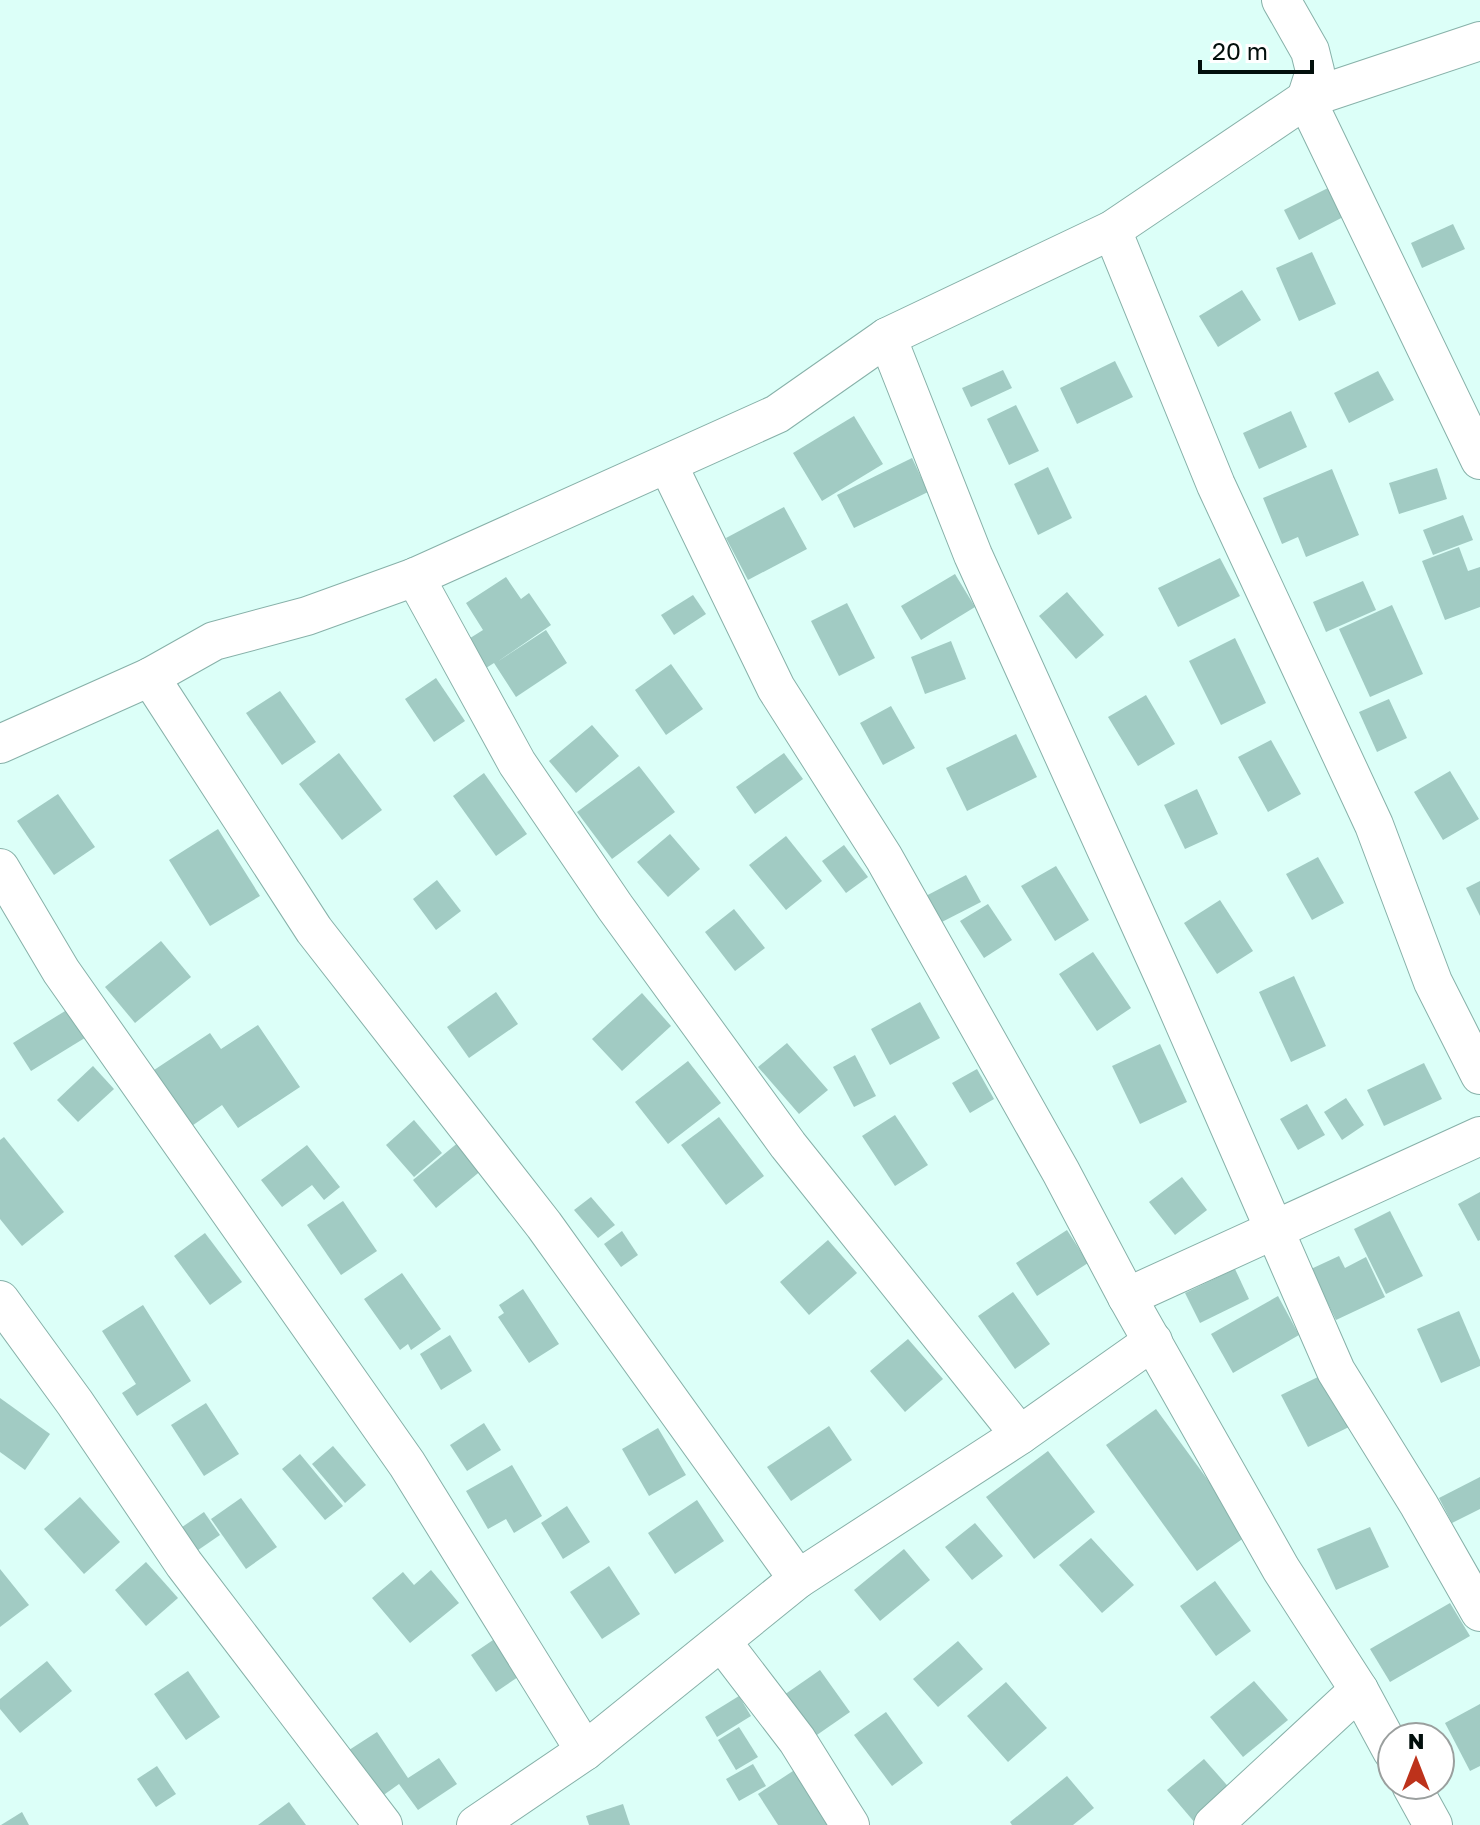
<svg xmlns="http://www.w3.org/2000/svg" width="1480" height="1825" font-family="'Golos Text',sans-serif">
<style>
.building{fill:#a1cbc3}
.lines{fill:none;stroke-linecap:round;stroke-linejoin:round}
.street-casing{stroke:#87b1a9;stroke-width:40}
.street{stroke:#fff;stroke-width:38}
</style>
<rect width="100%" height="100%" fill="#dcfff8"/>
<!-- building -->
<g class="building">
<path d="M1330,187L1345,216L1299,240L1284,210Z"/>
<path d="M1453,224L1465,249L1422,268L1411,243Z"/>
<path d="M1312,252L1336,304L1299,321L1276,268Z"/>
<path d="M1242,290L1261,320L1218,347L1199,316Z"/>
<path d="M1115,361L1133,397L1077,424L1060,388Z"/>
<path d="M1003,370L1012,388L971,407L962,388Z"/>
<path d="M1378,371L1394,400L1349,423L1334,393Z"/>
<path d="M1016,405L1039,451L1009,465L987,419Z"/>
<path d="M1291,411L1307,447L1259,469L1243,433Z"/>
<path d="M854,416L883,464L822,501L793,453Z"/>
<path d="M912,458L928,492L854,528L837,495Z"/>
<path d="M1048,467L1072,518L1038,535L1014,484Z"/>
<path d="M1437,468L1447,499L1399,514L1389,483Z"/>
<path d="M1332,469L1359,535L1306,557L1298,537L1282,544L1263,498Z"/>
<path d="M784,507L807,549L748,580L726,538Z"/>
<path d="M1463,515L1473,540L1433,555L1423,530Z"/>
<path d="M1459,547L1468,571L1480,567V607L1445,620L1422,561Z"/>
<path d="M1220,558L1240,596L1178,627L1158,588Z"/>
<path d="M955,574L975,607L921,640L901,606Z"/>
<path d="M506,577L521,599L529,593L551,625L497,662L546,630L567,663L516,697L494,663L486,668L467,640L483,630L466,603Z"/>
<path d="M1363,581L1376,610L1326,632L1313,602Z"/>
<path d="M1067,592L1104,635L1076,659L1039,616Z"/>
<path d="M693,595L706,614L674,635L661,615Z"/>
<path d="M847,603L875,658L839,676L811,621Z"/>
<path d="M1392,605L1423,674L1370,697L1339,629Z"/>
<path d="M1235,638L1266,703L1221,725L1189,661Z"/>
<path d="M951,641L966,679L925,694L911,657Z"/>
<path d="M671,664L703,709L666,735L635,690Z"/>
<path d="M436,678L465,721L434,742L405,699Z"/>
<path d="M280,691L316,742L282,765L246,713Z"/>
<path d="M1146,695L1175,744L1138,766L1108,717Z"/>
<path d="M1389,699L1407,738L1377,752L1359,712Z"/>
<path d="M891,706L915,748L883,765L860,723Z"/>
<path d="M592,725L619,756L576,793L549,761Z"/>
<path d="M1016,734L1037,777L967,811L946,768Z"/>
<path d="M1271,740L1301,794L1268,812L1238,757Z"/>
<path d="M339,753L382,810L342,840L299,784Z"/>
<path d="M784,753L803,779L755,814L736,787Z"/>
<path d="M639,766L675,812L612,859L577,812Z"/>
<path d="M1450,771L1479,819L1443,840L1414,792Z"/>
<path d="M484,773L527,834L496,856L453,796Z"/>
<path d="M1197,789L1218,834L1185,849L1164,805Z"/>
<path d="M58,794L95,847L54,875L17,821Z"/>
<path d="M218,829L260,896L210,926L169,860Z"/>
<path d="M670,834L700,869L668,897L637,862Z"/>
<path d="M786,836L822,881L786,910L749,865Z"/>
<path d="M844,845L868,877L846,893L822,861Z"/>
<path d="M1318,857L1344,903L1312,920L1286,874Z"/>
<path d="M1056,866L1089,920L1055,941L1021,886Z"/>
<path d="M966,875L981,902L936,925L922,898Z"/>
<path d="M437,880L461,911L436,930L413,899Z"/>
<path d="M1480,881V916L1466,888Z"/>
<path d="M1220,900L1253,951L1217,974L1184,923Z"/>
<path d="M988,904L1012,940L984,958L960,921Z"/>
<path d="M734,909L765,948L735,971L705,932Z"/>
<path d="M161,941L191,977L135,1023L105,987Z"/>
<path d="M1093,952L1131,1008L1097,1031L1059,974Z"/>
<path d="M1294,976L1326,1046L1291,1062L1259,992Z"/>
<path d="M496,992L518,1024L469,1058L447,1027Z"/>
<path d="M642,993L671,1026L622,1071L592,1039Z"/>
<path d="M920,1002L940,1038L890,1065L871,1029Z"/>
<path d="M70,1008L88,1036L31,1071L13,1043Z"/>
<path d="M258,1025L300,1087L238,1128L222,1105L186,1130L148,1074L210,1033L221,1049Z"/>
<path d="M787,1043L828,1090L799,1114L758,1067Z"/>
<path d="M1160,1044L1187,1102L1140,1124L1112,1066Z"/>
<path d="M855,1055L876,1096L854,1107L833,1067Z"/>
<path d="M688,1061L721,1103L668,1144L635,1102Z"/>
<path d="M1424,1063L1442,1099L1384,1126L1367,1090Z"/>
<path d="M93,1066L114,1089L78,1122L57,1100Z"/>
<path d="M977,1069L994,1099L970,1113L952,1083Z"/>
<path d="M1346,1098L1364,1125L1342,1140L1324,1112Z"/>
<path d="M1307,1104L1325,1135L1298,1150L1280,1119Z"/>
<path d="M895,1115L928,1165L895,1186L862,1136Z"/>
<path d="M719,1117L764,1176L726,1205L681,1145Z"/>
<path d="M414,1120L442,1153L414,1177L386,1145Z"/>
<path d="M4,1137L64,1212L22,1246L0,1219V1140Z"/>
<path d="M460,1141L483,1169L436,1208L413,1180Z"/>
<path d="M307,1145L340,1187L324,1200L312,1185L282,1207L261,1180Z"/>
<path d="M1182,1177L1207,1210L1175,1235L1149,1202Z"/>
<path d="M1480,1192V1240L1478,1241L1458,1204Z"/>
<path d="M591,1197L615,1225L598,1238L574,1210Z"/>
<path d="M343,1201L377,1251L341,1275L307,1225Z"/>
<path d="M1390,1211L1423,1276L1386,1294L1354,1229Z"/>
<path d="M1067,1230L1088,1263L1037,1296L1016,1263Z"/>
<path d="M622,1231L638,1255L621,1267L604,1244Z"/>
<path d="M205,1233L242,1282L210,1305L174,1256Z"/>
<path d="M828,1240L857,1273L809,1315L780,1282Z"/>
<path d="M1339,1256L1345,1268L1366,1257L1385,1297L1336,1320L1311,1269Z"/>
<path d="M1235,1269L1249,1299L1200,1323L1185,1293Z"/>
<path d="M402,1273L441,1329L411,1350L408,1344L400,1350L364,1299Z"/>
<path d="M523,1289L559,1344L529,1363L498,1317L504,1313L499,1305Z"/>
<path d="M1013,1292L1050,1344L1015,1369L978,1316Z"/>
<path d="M1278,1296L1299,1335L1233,1373L1211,1334Z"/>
<path d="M143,1305L191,1381L137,1416L122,1393L136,1384L102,1331Z"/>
<path d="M1459,1311L1480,1360V1366L1441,1383L1417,1329Z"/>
<path d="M450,1335L472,1371L441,1390L420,1354Z"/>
<path d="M908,1339L943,1379L905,1412L870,1371Z"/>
<path d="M1322,1375L1349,1427L1308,1447L1281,1395Z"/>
<path d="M0,1398L50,1434L25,1470L0,1452Z"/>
<path d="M206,1403L239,1454L204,1476L171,1425Z"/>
<path d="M1156,1409L1248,1535L1197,1571L1106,1445Z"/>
<path d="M484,1423L501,1450L467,1471L450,1445Z"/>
<path d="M829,1426L852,1460L791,1501L767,1467Z"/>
<path d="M658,1428L686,1475L649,1496L622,1449Z"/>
<path d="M333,1446L366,1485L345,1503L312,1464Z"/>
<path d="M1048,1451L1095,1512L1034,1559L986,1497Z"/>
<path d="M300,1454L343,1506L325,1520L282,1469Z"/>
<path d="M512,1465L542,1516L514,1533L506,1519L488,1529L466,1491Z"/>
<path d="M1480,1477V1509L1452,1523L1439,1498Z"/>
<path d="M80,1497L120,1542L84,1574L44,1529Z"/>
<path d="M241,1498L277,1547L246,1569L211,1519Z"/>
<path d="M697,1500L724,1541L675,1574L648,1533Z"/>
<path d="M567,1506L590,1542L563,1559L541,1523Z"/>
<path d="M204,1512L220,1535L188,1557L172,1534Z"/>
<path d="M975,1523L1003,1556L972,1580L945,1547Z"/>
<path d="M1370,1527L1389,1567L1336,1590L1317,1549Z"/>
<path d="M1091,1538L1134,1585L1102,1613L1059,1565Z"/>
<path d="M904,1549L930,1580L880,1621L854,1590Z"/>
<path d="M146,1562L178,1598L146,1626L115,1590Z"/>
<path d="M609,1566L640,1614L602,1639L570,1592Z"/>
<path d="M0,1569L29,1605L0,1627Z"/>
<path d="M431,1570L459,1603L410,1643L372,1598L403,1572L414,1585Z"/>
<path d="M1215,1581L1251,1631L1216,1656L1180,1606Z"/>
<path d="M1450,1603L1470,1636L1390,1682L1370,1649Z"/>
<path d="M496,1638L521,1675L496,1692L471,1655Z"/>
<path d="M958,1641L983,1669L938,1707L913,1679Z"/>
<path d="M47,1661L72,1691L20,1733L0,1709V1699Z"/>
<path d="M820,1670L850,1712L814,1737L784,1695Z"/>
<path d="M188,1671L220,1717L186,1740L154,1694Z"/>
<path d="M1254,1681L1288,1720L1243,1757L1210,1717Z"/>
<path d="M1006,1682L1047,1728L1008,1762L967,1716Z"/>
<path d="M739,1696L751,1716L717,1737L705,1717Z"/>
<path d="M1480,1704V1766L1470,1771L1445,1723Z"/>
<path d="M886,1712L923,1763L892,1786L854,1735Z"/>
<path d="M739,1727L758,1757L736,1770L718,1740Z"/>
<path d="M377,1732L408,1778L439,1758L457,1784L418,1810L399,1784L378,1799L346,1752Z"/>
<path d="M1204,1759L1233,1792L1196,1824L1167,1790Z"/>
<path d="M753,1764L766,1786L739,1801L726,1779Z"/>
<path d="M157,1766L176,1794L156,1807L137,1779Z"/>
<path d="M796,1769L834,1825H778L758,1794Z"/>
<path d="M1067,1776L1094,1808L1073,1825H1012L1010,1822Z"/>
<path d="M289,1802L306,1825H258Z"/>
<path d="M623,1804L630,1825H589L586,1816Z"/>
<path d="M22,1812L29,1825H1Z"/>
</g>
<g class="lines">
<defs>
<g id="street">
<path d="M1281,0L1310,51L1315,71L1306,99L1480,460"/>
<path d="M1112,230L1216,485L1374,825L1433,982L1480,1075"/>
<path d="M887,337L973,555L1168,986L1336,1371L1419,1505L1480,1612"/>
<path d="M668,465L776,688L884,858L1061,1172L1127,1297L1281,1569L1359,1690L1392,1751"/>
<path d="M415,577L517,763L615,907L788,1145L1020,1435"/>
<path d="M150,677L314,930L544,1225L798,1579"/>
<path d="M0,744L150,677L214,641L307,616L415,577L777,414L887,337L1112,230L1306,99L1480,41"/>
<path d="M0,868L61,971L407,1464L585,1751"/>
<path d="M1127,1297L1480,1136"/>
<path d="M0,1300L75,1403L184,1564L383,1825"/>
<path d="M722,1642L797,1740L850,1825"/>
<path d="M1411,1785L1433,1825"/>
<path d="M476,1825L585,1751L798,1579L1020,1435L1153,1341"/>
<path d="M1213,1825L1359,1690"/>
</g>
</defs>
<!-- street casing -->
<use href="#street" class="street-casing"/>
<!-- street -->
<use href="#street" class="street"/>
</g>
<!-- north arrow -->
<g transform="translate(1416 1761)"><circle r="38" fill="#ffffff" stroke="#9a9f9e" stroke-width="2"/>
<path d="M0-6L14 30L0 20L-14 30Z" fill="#bd321b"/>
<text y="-12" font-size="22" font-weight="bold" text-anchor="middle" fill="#020f0c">N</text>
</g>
<!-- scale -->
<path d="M1200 60v12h112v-12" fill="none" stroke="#020f0c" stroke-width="4"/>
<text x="1212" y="60" font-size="24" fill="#020f0c" stroke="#ffffff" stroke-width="6" paint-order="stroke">20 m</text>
</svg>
